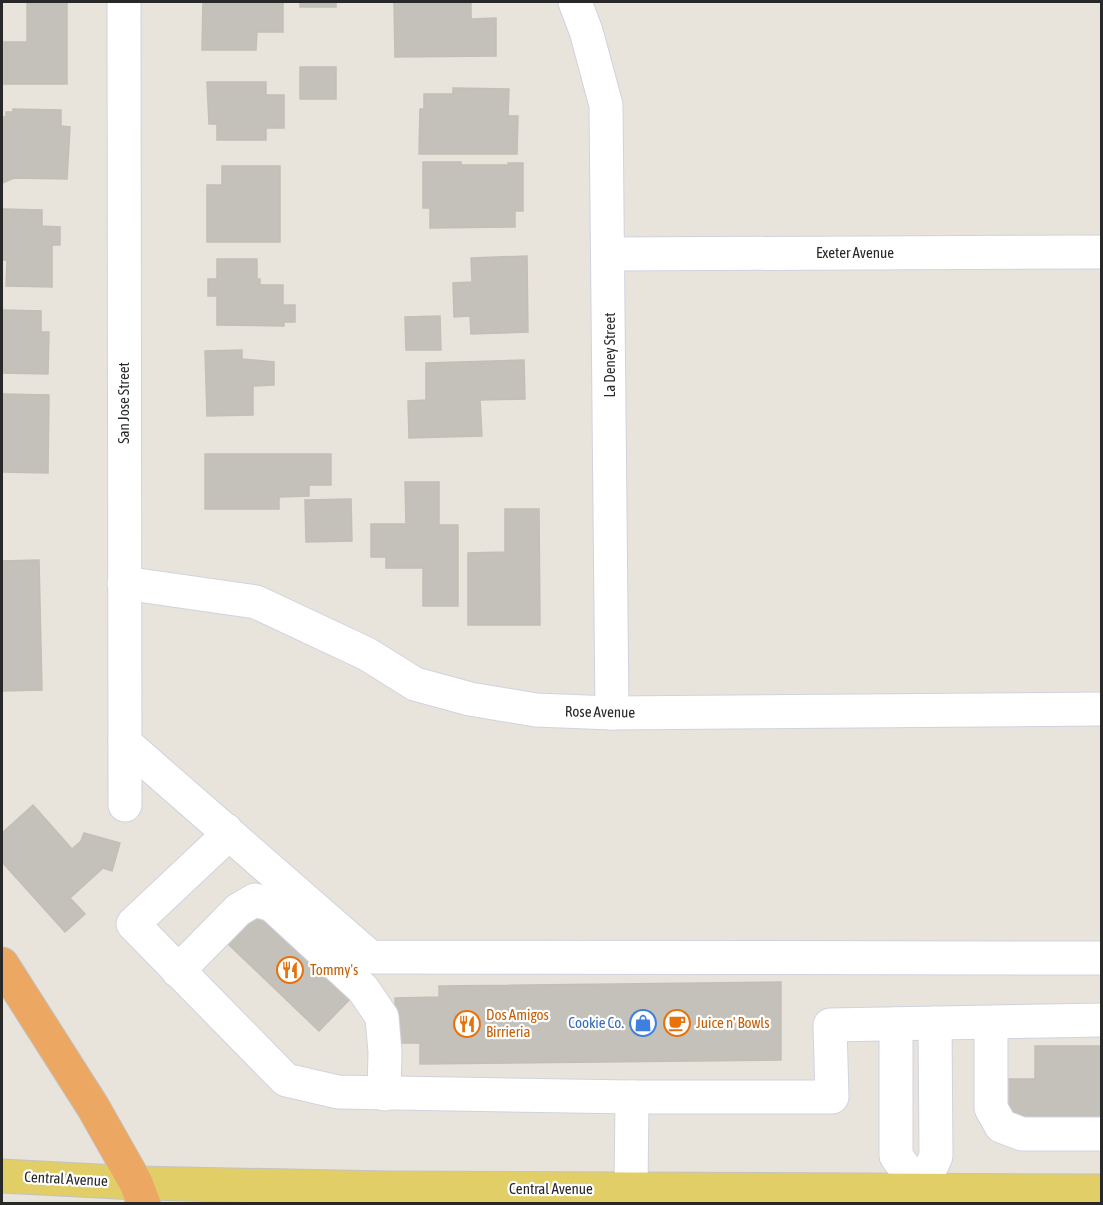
<svg xmlns="http://www.w3.org/2000/svg" width="1103" height="1205" font-family="'Asap Condensed',sans-serif">
<style>
.building{fill:#c4c0ba;stroke:#c4bfb5;stroke-width:1.5}
.lines{fill:none;stroke-linecap:round;stroke-linejoin:round}
.minor-casing{stroke:#d0d2df;stroke-width:35}
.major-casing{stroke:#c3c3c3;stroke-width:35}
.highway-casing{stroke:#c3c3c3;stroke-width:35}
.minor{stroke:#fff;stroke-width:33}
.major{stroke:#e1ce67;stroke-width:33}
.highway{stroke:#eca862;stroke-width:33}
.labels{text-anchor:middle;stroke-width:4.5;stroke-linejoin:round;paint-order:stroke}
.street-label{font-size:15px;fill:#282828;stroke:#fff}
.food-label{font-size:15px;fill:#c56008;stroke:#fff;text-anchor:start}
.shop-label{font-size:15px;fill:#366cbe;stroke:#fff;text-anchor:end}
</style>
<rect width="100%" height="100%" fill="#e9e4db"/>
<!-- building -->
<g class="building">
<path d="M27,2H67V84H4V42H27Z"/>
<path d="M203,2H283V32H257L256,50H202Z"/>
<rect x="300" y="2" width="36" height="5"/>
<path d="M394,2H471V19L496,18V56L395,57Z"/>
<rect x="300" y="67" width="36" height="32"/>
<path d="M207,82H266V95H284V128H266V140H217V124H209Z"/>
<path d="M453,88L509,89L508,116H518L517,154H419L420,109H424V94H453Z"/>
<path d="M13,109L61,110V126L70,127L67,179L14,178L2,183V117H6V112H13Z"/>
<path d="M423,162H461V165H508V163H523V211H515V227L430,228V208H423Z"/>
<path d="M222,166H280V242H207V185H222Z"/>
<path d="M2,209L42,210V226L60,227V245H52V287L6,286L7,260H2Z"/>
<path d="M527,256L528,332L471,334L470,316L454,317L453,283L472,282L471,258Z"/>
<path d="M217,259H257V279H260V285H283V305H295V322H284V326L217,325V296H208V279H217Z"/>
<path d="M2,310L41,311V332H49L48,374L2,373Z"/>
<path d="M440,316L441,350H406L405,317Z"/>
<path d="M242,350V359L274,362V385L253,386V415L207,416L205,351Z"/>
<path d="M524,360L525,399L480,400L482,436L409,438L408,401L426,400V363Z"/>
<path d="M2,394L49,395L48,473L2,472Z"/>
<path d="M205,454H331V485H309V496L279,497V509H205Z"/>
<path d="M405,482H439V525H458V606H423V568H386V557H371V524H406Z"/>
<path d="M351,499L352,541L306,542L305,500Z"/>
<path d="M505,509H539L540,625H468V553L505,552Z"/>
<path d="M39,560L42,690L2,691V561Z"/>
<path d="M33,805L72,849L81,841L84,833L120,843L112,871L103,868L70,898L85,914L65,932L2,862V833Z"/>
<path d="M261,908L353,996L319,1031L227,943Z"/>
<path d="M781,982V1060L420,1064V1043H395V998L439,997V986Z"/>
<path d="M1035,1046H1102V1128H1025L1007,1112V1079H1035Z"/>
</g>
<g class="lines">
<defs>
<g id="minor">
<path d="M124,2L125,805"/>
<path d="M575,2L586,31L606,105L612,713"/>
<path d="M609,254L1102,252"/>
<path d="M124,583L256,602L367,654L415,684L470,699L536,710L612,713L1102,709"/>
<path d="M125,743L370,957L1102,958"/>
<path d="M226,830L217,845L133,924L286,1080L338,1092L632,1097"/>
<path d="M178,971L238,910L255,900L272,905L363,989L382,1017L385,1052L384,1094"/>
<path d="M991,1023V1108L1001,1126L1022,1134H1102"/>
<path d="M896,1024V1156L921,1190"/>
<path d="M631,1189L632,1097H832L830,1025L1102,1020"/>
<path d="M921,1204V1190L936,1156L935,1023"/>
</g>
<path id="major" d="M2,1176L136,1183L388,1188L1102,1191"/>
<path id="highway" d="M2,964L93,1107L136,1183L144,1204"/>
</defs>
<!-- minor casing -->
<use href="#minor" class="minor-casing"/>
<!-- major casing -->
<use href="#major" class="major-casing"/>
<!-- highway casing -->
<use href="#highway" class="highway-casing"/>
<!-- minor -->
<use href="#minor" class="minor"/>
<!-- major -->
<use href="#major" class="major"/>
<!-- highway -->
<use href="#highway" class="highway"/>
</g>
<!-- icons -->
<defs>
<symbol id="restaurant-ring" viewBox="-11 -11 22 22"><circle r="9.5" fill="#fff" stroke="#e8710a" stroke-width="1.5"/><path d="M-5-6h1v4h1v-4h1v4h1v-4h1v5L-1.5 .5V6h-2V.5L-5-1ZM5-6V6H3V1.5H1.5Q1.5-4 5-6Z" fill="#e8710a"/></symbol>
<symbol id="shop-ring" viewBox="-11 -11 22 22"><circle r="9.5" fill="#fff" stroke="#3f7fe0" stroke-width="1.5"/><path d="M-5-2.5h2.3a2.7 3.5 0 0 1 5.4 0H5L5.5 6h-11ZM-1.5-2.5h3a1.5 2.3 0 0 0-3 0Z" fill="#3f7fe0"/></symbol>
<symbol id="cafe-ring" viewBox="-11 -11 22 22"><circle r="9.5" fill="#fff" stroke="#e8710a" stroke-width="1.5"/><path d="M-5.5-4.5H6V0H3Q3 3.5 0 3.5H-2.5Q-5.5 3.5-5.5 0ZM3-3.2v2h1.7v-2ZM-6 4.5H4V6H-6Z" fill="#e8710a"/></symbol>
</defs>
<g fill-rule="evenodd">
<use href="#restaurant-ring" x="275" y="955" width="30" height="30"/>
<use href="#shop-ring" x="628" y="1008" width="30" height="30"/>
<use href="#cafe-ring" x="662" y="1008" width="30" height="30"/>
<use href="#restaurant-ring" x="452" y="1009" width="30" height="30"/>
</g>
<g class="labels">
<!-- street labels -->
<g class="street-label">
<text x="855" y="258">Exeter Avenue</text>
<text transform="translate(610 355) rotate(-90)" y="5">La Deney Street</text>
<text transform="translate(124 403) rotate(-90)" y="5">San Jose Street</text>
<text transform="translate(600 712) rotate(1)" y="5">Rose Avenue</text>
<text transform="translate(66 1179) rotate(3)" y="5">Central Avenue</text>
<text x="551" y="1194">Central Avenue</text>
</g>
<!-- food labels -->
<g class="food-label">
<text x="310" y="975">Tommy's</text>
<text x="486" y="1020">Dos Amigos<tspan x="486" dy="17">Birrieria</tspan></text>
<text x="696" y="1028">Juice n' Bowls</text>
</g>
<!-- shop labels -->
<g class="shop-label">
<text x="624" y="1028">Cookie Co.</text>
</g>
</g>
<!-- border -->
<rect width="1103" height="1205" fill="none" stroke="#282828" stroke-width="6"/>
</svg>
